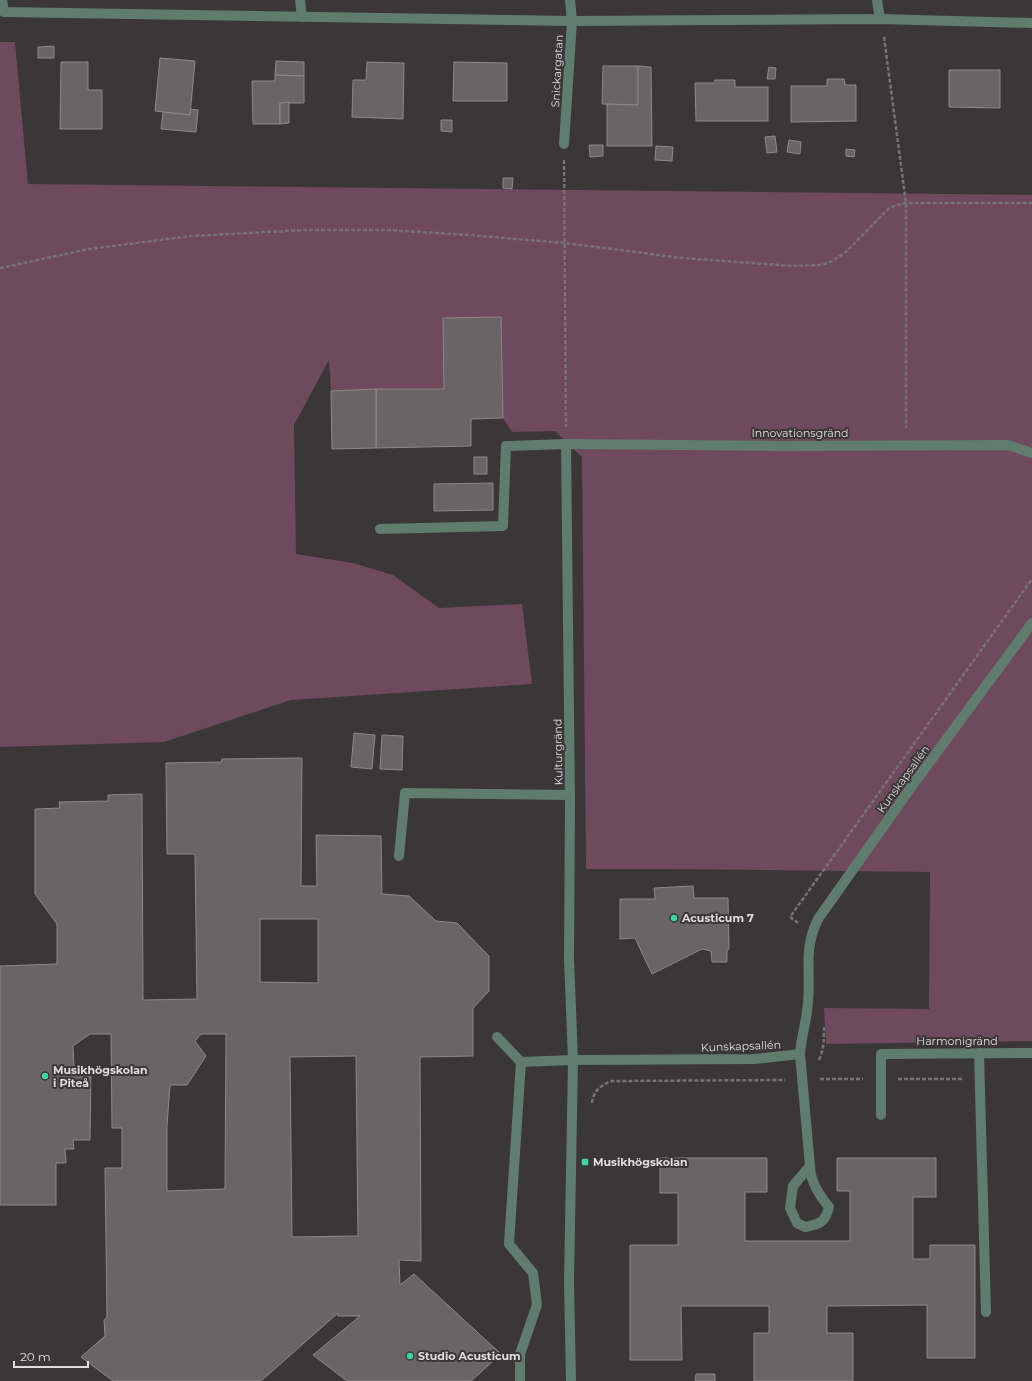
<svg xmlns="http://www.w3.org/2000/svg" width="1032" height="1381" font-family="Montserrat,sans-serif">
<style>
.green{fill:#6f4a5c}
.building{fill:#6a6467;stroke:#8d888a;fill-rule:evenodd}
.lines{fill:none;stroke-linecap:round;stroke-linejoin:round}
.path{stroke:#777375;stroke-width:2.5;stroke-dasharray:4 2;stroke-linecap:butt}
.minor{stroke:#607c6f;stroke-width:10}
.poi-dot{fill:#3ed4a2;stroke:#3b3638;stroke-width:1.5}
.labels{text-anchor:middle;stroke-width:4;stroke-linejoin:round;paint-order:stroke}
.street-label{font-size:11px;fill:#e0dddf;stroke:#3b3638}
.poi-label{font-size:11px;font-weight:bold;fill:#e0dddf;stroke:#3b3638;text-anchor:start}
</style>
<rect width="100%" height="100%" fill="#3b3638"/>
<!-- green -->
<path class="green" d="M0,42H15L28,184L1032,195V1041L826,1044L824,1008L929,1009L930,872L670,869H586L582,457L555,431L512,432L503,418L501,317L443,318L444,389L331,391L329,360L294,425L296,554L353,563L393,575L439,608L522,604L532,684L291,700L164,742L0,747Z"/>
<!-- building -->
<g class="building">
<path d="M54,46V58H38V47Z"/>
<path d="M160,58L195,61L190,115L155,111Z"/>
<path d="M276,61L304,62V76L275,75Z"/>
<path d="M61,62H88V90H102V129H60Z"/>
<path d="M367,62L404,63L403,119L352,117L353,80H366Z"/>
<path d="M454,62L507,63V101H453Z"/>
<path d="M603,66H638V105L602,104Z"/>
<path d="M638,66L651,67L652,146H607V104L638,105Z"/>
<path d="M769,67L776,68L775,79H767Z"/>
<path d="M949,70H1000V108L949,107Z"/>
<path d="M275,75L304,76V103H280V124H253L252,81H275Z"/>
<path d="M827,79H844L845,85H856V121L791,122V86H827Z"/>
<path d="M715,80H735V87H768V121H696L695,83H714Z"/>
<path d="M289,102V123L280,124V103Z"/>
<path d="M190,109L198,110L196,132L161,129L163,112L190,115Z"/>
<path d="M441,120H452V132L441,131Z"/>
<path d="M775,136L777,152L767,153L765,137Z"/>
<path d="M789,140L801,142L800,154L787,152Z"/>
<path d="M589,145H603V156L590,157Z"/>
<path d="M656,146L673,147L672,161L655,160Z"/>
<path d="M846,149L855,150L854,157L846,156Z"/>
<path d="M503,178H513L512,189L503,188Z"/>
<path d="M501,317L503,418L471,419V446L376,448V389H444L443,318Z"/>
<path d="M376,389V448L332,449L331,391Z"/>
<rect x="474" y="457" width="13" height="17"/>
<path d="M493,483V510L434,511V484Z"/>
<path d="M354,733L375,735L372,769L351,767Z"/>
<path d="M382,735L403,736L402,770L380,769Z"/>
<path d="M302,758L301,886H317L316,835L381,836L382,894L409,896L436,921L457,923L489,956V991L473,1008V1056L420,1057L421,1261L399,1260L400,1285L414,1274L501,1354L471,1381H347L313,1355L360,1316H338V1313L261,1381H113L81,1357L105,1336L104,1320L107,1317L105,1168H122V1128H112L111,1034H90L73,1046L74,1068H91L90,1140H73L74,1149H65L66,1163H56V1205H0V966L57,964V924L35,894V809L60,808L59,802L108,801V795L142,794L143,1000L197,999L195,854H167L166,763L221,762L222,759ZM260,919H318V983L260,982ZM201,1034H226L225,1189L167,1191V1126L170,1085H187L206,1056L195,1041ZM356,1056L358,1236L292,1237L290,1057Z"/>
<path d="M693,886L694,898H728L729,949L727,950V962H712L711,951L702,949L652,974L635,938L620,939V899H655L654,888Z"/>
<path d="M660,1158H767V1192H745V1241H850V1191H837V1158H936V1197H913V1259H930V1245H975V1358H927V1305L827,1306V1333H853V1381H754V1333H769V1306H681L682,1360H630V1245H678V1193H660Z"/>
<path d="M696,1374H715V1381H695Z"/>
</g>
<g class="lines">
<!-- path -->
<g class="path">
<path d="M884,37L906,203V428"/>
<path d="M564,160L566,427"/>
<path d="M0,268L89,249L192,236L305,230H387L468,235L565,243L682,258L793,266L822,265L832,261L846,252L888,209L897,205L906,203H1032"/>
<path d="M798,923L790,917L1032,579"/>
<path d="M819,1060C824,1049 824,1039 824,1027"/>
<path d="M820,1079H863"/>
<path d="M898,1079H963"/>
<path d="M592,1103C593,1091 601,1085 612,1081L785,1080"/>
</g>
<!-- minor -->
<g class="minor">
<path d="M2,0L4,12L572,21L880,19L1032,23"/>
<path d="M300,0L302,17"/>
<path d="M877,0L880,19"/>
<path d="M564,144L572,21L570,0"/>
<path d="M380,529L503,526L506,446L566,444L779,446L1008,445L1032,453"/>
<path d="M399,856L405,793L570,795"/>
<path d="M497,1037L521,1062L573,1060L569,959L570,802L566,444"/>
<path d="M979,1053L986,1312"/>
<path d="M800,1054L810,1166L793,1186L790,1208L797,1223L805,1227C820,1224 825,1223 829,1207C819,1195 810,1181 810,1166"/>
<path d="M881,1115V1054L1032,1053"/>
<path d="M520,1381V1354L537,1305L533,1273L509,1244L521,1062"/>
<path d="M571,1381L569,1282L573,1060L755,1059L800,1054C801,1037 807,1020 808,1002C811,970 803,950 818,919L912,786L1032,623"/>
</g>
</g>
<!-- markers -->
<g class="poi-dot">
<circle cx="674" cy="918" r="4"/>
<circle cx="45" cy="1076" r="4"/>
<rect x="581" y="1158" width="8" height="8" rx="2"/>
<circle cx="410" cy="1356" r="4"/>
</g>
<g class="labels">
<!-- street labels -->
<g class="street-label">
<text transform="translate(557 71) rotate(-87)" y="4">Snickargatan</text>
<text x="800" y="437">Innovationsgränd</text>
<text transform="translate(558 752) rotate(-91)" y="4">Kulturgränd</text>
<text transform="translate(903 779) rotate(-54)" y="4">Kunskapsallén</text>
<text x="957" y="1045">Harmonigränd</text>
<text transform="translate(741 1046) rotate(-2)" y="4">Kunskapsallén</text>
</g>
<!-- poi labels -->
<g class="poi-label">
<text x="682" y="922">Acusticum 7</text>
<text x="53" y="1074">Musikhögskolan<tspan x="53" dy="13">i Piteå</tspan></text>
<text x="593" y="1166">Musikhögskolan</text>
<text x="418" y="1360">Studio Acusticum</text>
</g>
</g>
<!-- scale -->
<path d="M14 1361v6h74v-6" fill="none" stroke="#e0dddf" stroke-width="2"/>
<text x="20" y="1361" font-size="12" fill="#e0dddf" stroke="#3b3638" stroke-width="3" paint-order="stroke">20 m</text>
</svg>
